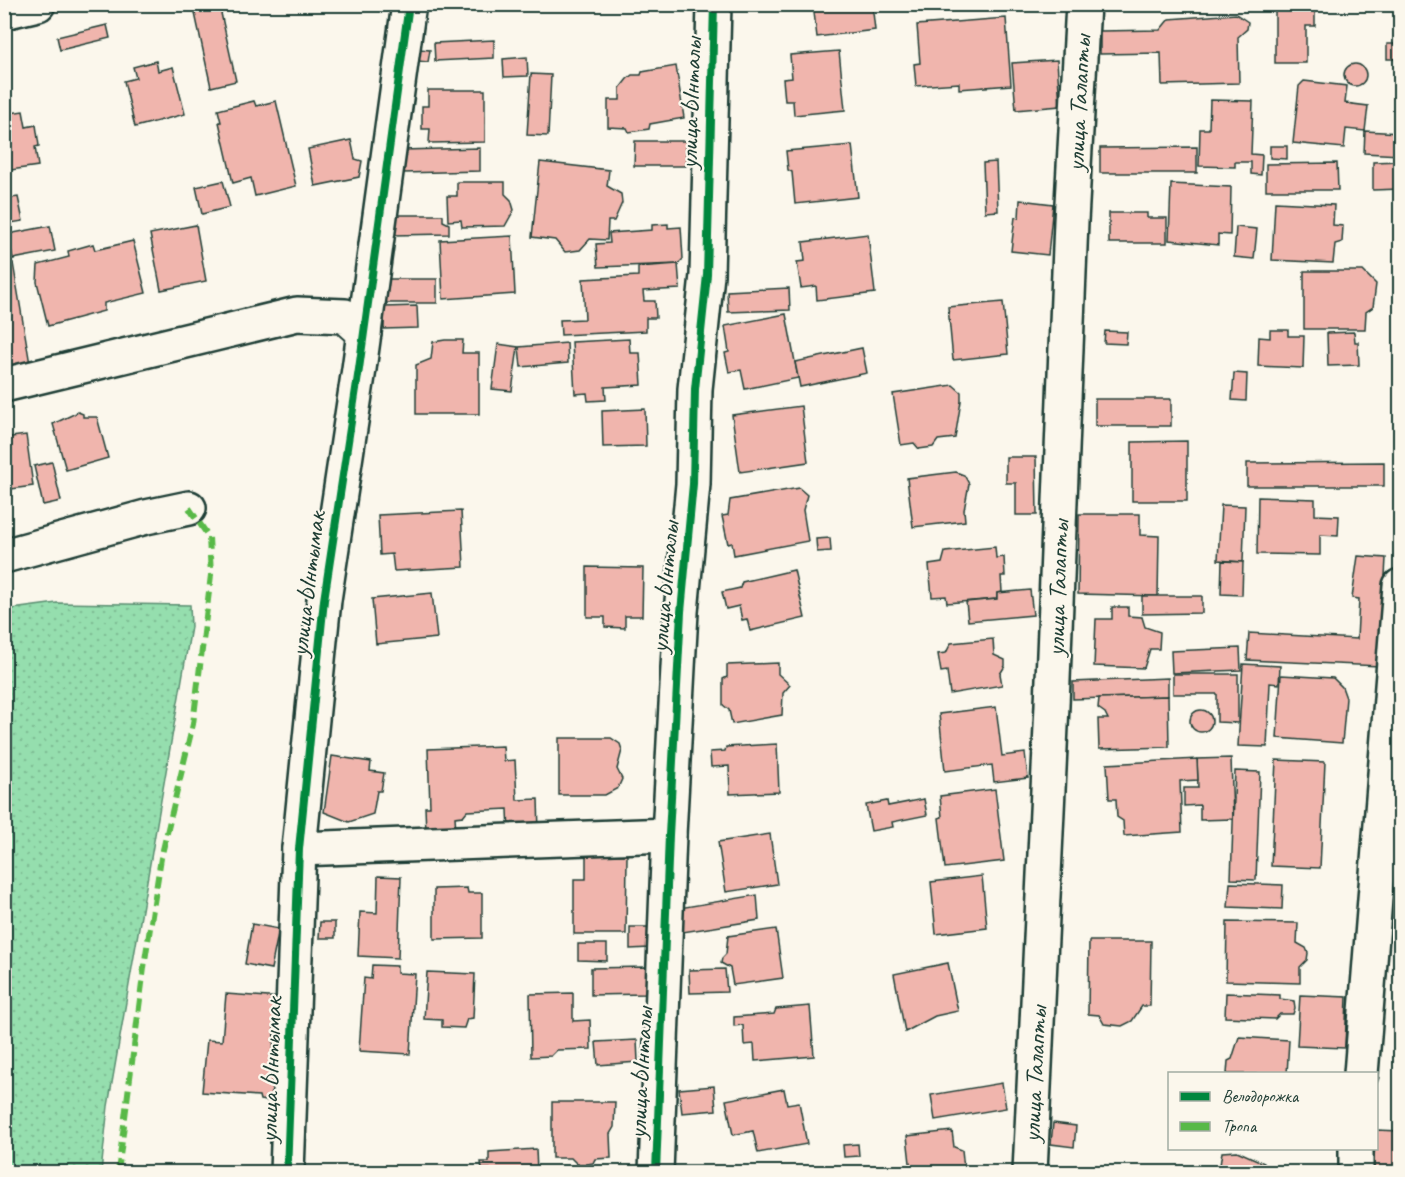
<svg xmlns="http://www.w3.org/2000/svg" width="1405" height="1177" font-family="Caveat,sans-serif">
<style>
.grass{fill:url(#grass-dots);stroke:#5a8e71;stroke-width:1.5}
.building{fill:#f0b5ad;stroke:#1f3d34;stroke-width:1.5}
.lines{fill:none;stroke-linecap:round;stroke-linejoin:round}
.minor-casing{stroke:#1f3d34;stroke-width:38}
.minor{stroke:#fbf7ec;stroke-width:33}
.quiet{stroke:#58b947;stroke-width:6;stroke-dasharray:12 6;stroke-linecap:butt}
.cycleway-casing{stroke:#fbf7ec;stroke-width:11}
.cycleway{stroke:#00873e;stroke-width:8}
.labels{text-anchor:middle;stroke-width:4.5;stroke-linejoin:round;paint-order:stroke}
.street-label{font-size:26px;fill:#1f3d34;stroke:#fbf7ec}
</style>
<defs>
<pattern id="grass-dots" width="8" height="8" patternUnits="userSpaceOnUse" patternTransform="scale(1.5)"><rect width="8" height="8" fill="#95deae"/><path d="M2 2h.1M6 6h.1" fill="none" stroke="#80bf96" stroke-width="1.8" stroke-linecap="round"/></pattern>
</defs>
<rect width="100%" height="100%" fill="#fbf7ec"/>
<filter id="ink" filterUnits="userSpaceOnUse"><feTurbulence type="fractalNoise" baseFrequency=".0167" numOctaves="2"/><feDisplacementMap in="SourceGraphic" scale="12" xChannelSelector="R" yChannelSelector="G"/><feConvolveMatrix kernelMatrix="1 2 1 2 8 2 1 2 1" color-interpolation-filters="sRGB"/></filter>
<g filter="url(#ink)">
<!-- grass -->
<path class="grass" d="M57,603L190,605L191,627L108,1106L101,1172H5V610Z"/>
<!-- building -->
<g class="building">
<path d="M193,4H219L236,81L211,87Z"/>
<path d="M813,4H872L875,30L817,37Z"/>
<path d="M1275,4H1315V26H1306V63H1275Z"/>
<path d="M1236,14L1248,22L1247,29L1238,37L1239,83L1162,85L1161,53L1100,54V31L1160,30L1169,19Z"/>
<path d="M1006,18L1011,85L959,89V83L916,86L914,64L920,63L917,25Z"/>
<path d="M107,25L110,38L60,50L57,37Z"/>
<path d="M494,40V58L435,61L434,43Z"/>
<rect x="1387" y="44" width="13" height="15"/>
<path d="M418,49L430,50L428,62L417,61Z"/>
<path d="M839,51L845,110L794,115L793,101H785L783,79L792,78L790,55Z"/>
<path d="M527,57L528,76L504,77L503,59Z"/>
<path d="M1057,60L1060,106L1016,110L1012,63Z"/>
<path d="M156,61L158,71L173,67L185,114L135,127L124,81L136,78L133,67Z"/>
<circle cx="1355" cy="75" r="11"/>
<path d="M676,66L684,118L650,124L649,129L629,132L627,128L608,127V100H620V88L627,79L632,75H641L642,72Z"/>
<path d="M531,74L551,75L548,136L527,135Z"/>
<path d="M1304,81L1347,86L1345,103L1368,106L1365,131L1346,129L1344,148L1293,143L1299,86Z"/>
<path d="M428,90H485V142L429,143L430,129H422V106H428Z"/>
<path d="M1210,100L1253,101L1251,154L1262,155L1261,175L1251,174V162H1235V167L1199,166L1200,129H1209Z"/>
<path d="M254,101L256,106L276,101L296,186L255,196L251,178L233,183L219,122H221L218,110Z"/>
<path d="M23,111L26,127L36,125L39,146L35,147L38,166L4,171V114Z"/>
<path d="M1365,131L1400,133V155L1364,153Z"/>
<path d="M351,140L355,159L362,161L359,177L315,186L308,149Z"/>
<path d="M635,141H686V166H634Z"/>
<path d="M852,145L858,197L795,204L792,172L788,170L786,151Z"/>
<path d="M1270,146H1287V159L1270,158Z"/>
<path d="M1197,147V173H1100V148Z"/>
<path d="M480,148V171L403,173L402,150Z"/>
<path d="M1400,161V189L1373,190V162Z"/>
<path d="M540,162L609,170L607,186L621,194L622,203L614,221H608L607,240L590,239L580,250L565,252L555,240L532,237Z"/>
<path d="M996,162L998,211L985,212L983,163Z"/>
<path d="M1337,163L1338,190H1266V164Z"/>
<path d="M223,181L230,207L202,214L196,187Z"/>
<path d="M457,182H505V194L511,200L514,210L505,226L462,227L461,220L448,221L447,196H457Z"/>
<path d="M1171,184L1231,187L1230,235L1218,234V245L1169,240Z"/>
<path d="M18,197L23,221L11,223L5,199Z"/>
<path d="M1020,200L1053,204L1048,255L1011,251L1015,217L1019,218Z"/>
<path d="M1275,202L1334,205L1333,225L1343,226L1342,242L1335,244L1333,263L1272,260Z"/>
<path d="M1109,213H1147V218H1167V243H1109Z"/>
<path d="M392,215H443V221L449,224V234L392,235Z"/>
<path d="M668,224V228L681,227L683,259L678,264L598,267L596,244L610,243L609,233L652,230V225Z"/>
<path d="M196,225L206,281L161,290L150,234Z"/>
<path d="M50,226L55,251L13,259L8,234Z"/>
<path d="M1236,227L1257,229L1254,259L1234,257Z"/>
<path d="M868,234L875,293L817,300L816,286L801,288L797,262L805,261L803,242Z"/>
<path d="M512,236L515,294L443,299L440,240Z"/>
<path d="M133,241L146,293L104,303V311L48,326L37,282L38,265L69,257L68,251L93,244L95,250Z"/>
<path d="M13,263L30,364L4,368V265Z"/>
<path d="M678,264L680,289L643,291L644,301H655L656,318H646V331L561,335L560,320L585,319L583,279L638,276V267Z"/>
<path d="M1304,271H1363L1376,284L1373,307L1366,312L1365,329H1304Z"/>
<rect x="382" y="279" width="55" height="24"/>
<path d="M789,288L790,310L728,312L727,291Z"/>
<path d="M1003,302L1008,354L953,360L948,307Z"/>
<path d="M417,306L418,328L384,329V307Z"/>
<path d="M786,314L798,378L745,389L741,370L729,372L725,353L729,352L725,326Z"/>
<path d="M1270,330H1288V336H1304L1303,368L1258,366L1259,337L1270,338Z"/>
<path d="M1105,331L1127,332L1126,344L1104,343Z"/>
<path d="M1354,332L1355,342H1358L1359,365L1328,366L1327,333Z"/>
<path d="M629,339L630,353H640L642,385L605,387L606,400L588,401L587,393L575,394L572,342Z"/>
<path d="M445,340H463L462,353H479V414H416V365L431,359L433,342Z"/>
<path d="M567,343L568,363L521,367L519,347Z"/>
<path d="M498,344L518,347L512,391L492,389Z"/>
<path d="M862,348L867,373L800,387L795,362Z"/>
<path d="M1234,373L1247,374L1246,401L1232,400Z"/>
<path d="M953,385L961,392V401L955,438L938,440L933,447L919,449L914,443L901,445L893,394Z"/>
<rect x="1095" y="399" width="76" height="27"/>
<path d="M801,406L808,462L740,472L732,415Z"/>
<path d="M645,409L646,446L603,447L602,411Z"/>
<path d="M78,412L83,414V417H97L108,458L66,470L53,424Z"/>
<path d="M26,435L33,486L4,490V438Z"/>
<path d="M1187,441V501H1132V442Z"/>
<path d="M1006,457H1036L1037,515H1016V483H1006Z"/>
<path d="M52,462L61,501L43,505L34,466Z"/>
<path d="M1384,462V486H1247V463Z"/>
<path d="M956,472L964,475L969,484L964,510L965,521L913,527L907,478Z"/>
<path d="M799,488L807,495L803,510L808,541L734,555L732,543L728,544L722,516L728,515L730,500Z"/>
<path d="M1258,497L1315,499V515L1339,516L1338,536L1320,535V555L1257,554Z"/>
<path d="M1221,505L1245,506L1243,562L1218,560Z"/>
<path d="M461,511L464,567L394,571L392,554L380,555L378,515Z"/>
<path d="M1079,514H1140V535L1159,536L1158,596L1078,594Z"/>
<path d="M830,538L831,551L817,552L816,539Z"/>
<path d="M995,547L996,558L1004,557L1005,576H1001L1002,592L997,593V599L947,603L946,596L932,597L929,565L942,563L945,552Z"/>
<path d="M1358,556L1386,558L1380,666L1247,660L1249,633L1357,639L1359,599L1352,598Z"/>
<path d="M1222,561L1243,562L1242,595L1221,594Z"/>
<path d="M587,567L643,568L642,616H625V628L605,627V617H587Z"/>
<path d="M794,570L805,618L750,631L747,619L742,620L739,606L726,609L722,592L740,588L742,582Z"/>
<path d="M1030,590L1033,615L968,621L966,602L997,599V593Z"/>
<path d="M432,593L437,638L376,644L372,599Z"/>
<path d="M1142,596H1202V613L1142,614Z"/>
<path d="M1112,607H1128V616L1142,617L1145,627L1160,632L1159,649H1150L1144,668L1094,666L1096,619H1112Z"/>
<path d="M993,639L994,655L1005,660V666L1000,674L1002,685L950,694L947,671L941,672L938,654L946,653L951,643Z"/>
<path d="M1240,648L1241,670L1172,673L1171,651Z"/>
<path d="M778,663V674L790,685L783,693L782,715L732,724L729,710L723,705V679L727,677V665Z"/>
<path d="M1243,664L1280,666L1279,684L1270,683L1267,747L1238,746Z"/>
<path d="M1173,674H1238V723L1217,722V694H1173Z"/>
<path d="M1281,675L1333,678L1342,687L1346,698L1342,743L1277,738Z"/>
<path d="M1168,678V696L1073,699V682Z"/>
<path d="M1168,696L1169,747L1099,749L1098,719H1108L1105,713L1098,708L1099,698Z"/>
<path d="M996,707L1002,756L1025,753L1028,778L994,782L992,765L945,771L939,714Z"/>
<circle cx="1201" cy="721" r="11"/>
<path d="M559,738H611L620,744L622,750L617,769L622,779L618,788L605,795H559Z"/>
<path d="M777,744L779,792L730,794L729,766L711,767L710,752L725,751L726,747Z"/>
<path d="M503,746L504,761L515,760L517,800L538,799L539,832L509,834L508,809L467,811L463,816L455,817L456,830L426,832L425,807H430L428,749Z"/>
<path d="M332,756L371,762L370,771L384,773L381,791H377L373,814L349,822L324,812Z"/>
<path d="M1231,758L1233,819L1200,820V805L1184,806V788H1198L1197,759Z"/>
<path d="M1197,759L1198,780L1180,781L1182,832L1124,836L1123,821L1117,817L1116,799H1109L1107,764Z"/>
<path d="M1276,760L1325,762L1320,868L1271,866Z"/>
<path d="M1235,771L1260,772L1256,880L1231,879Z"/>
<path d="M995,789L1004,861L945,868L939,818L942,817L940,796Z"/>
<path d="M924,799L927,815L892,822L893,827L871,831L866,805L887,801L888,806Z"/>
<path d="M770,834L777,884L726,892L718,842Z"/>
<path d="M586,854L627,855L626,934H574V879H586Z"/>
<path d="M378,876L401,877L398,958L358,956L360,912L377,913Z"/>
<path d="M982,876L987,928L936,934L931,882Z"/>
<path d="M1230,883L1283,885L1282,909L1228,907Z"/>
<path d="M467,888L468,893H482V938L434,939V889Z"/>
<path d="M757,895L759,920L683,932L679,908Z"/>
<path d="M320,922H335V938H319Z"/>
<path d="M1227,922L1298,923L1297,943L1306,948L1308,953L1307,960L1300,967V983L1226,981Z"/>
<path d="M252,924L279,929L271,969L245,964Z"/>
<path d="M630,927H649V948L630,949Z"/>
<path d="M776,929L783,978L733,985L730,968L721,963L722,958L726,954L728,936Z"/>
<path d="M1089,941H1151L1150,1006H1142L1132,1021L1122,1026L1104,1024L1099,1015L1088,1014Z"/>
<path d="M578,944H607V961L578,960Z"/>
<path d="M948,963L958,1011L935,1016L905,1032L894,974Z"/>
<path d="M372,965L397,966V973L415,974L410,1054L359,1051L364,978L371,979Z"/>
<path d="M646,967V994L591,995V968Z"/>
<path d="M725,969L727,992L690,993L689,970Z"/>
<path d="M427,972L475,974L473,1018L467,1019L464,1028L442,1027V1020L424,1019Z"/>
<path d="M573,993V1021L590,1020L591,1049L557,1050L551,1056L531,1057L530,994Z"/>
<path d="M1226,993L1280,995V999L1294,1001L1295,1008L1293,1014H1280L1275,1019L1225,1017Z"/>
<path d="M226,994L282,998L274,1102L260,1100L259,1096L202,1092L207,1040L222,1041Z"/>
<path d="M1300,995L1347,997L1345,1048L1297,1046Z"/>
<path d="M810,1006L814,1056L755,1061L754,1044L744,1045L743,1025L734,1026V1017L774,1014L776,1009Z"/>
<path d="M1239,1037L1289,1040L1287,1074H1227L1228,1061L1232,1059Z"/>
<path d="M637,1040L638,1062L598,1065L596,1042Z"/>
<rect x="1396" y="1041" width="4" height="26"/>
<path d="M1002,1083L1006,1108L935,1120L931,1095Z"/>
<path d="M714,1086L716,1110L682,1113L679,1089Z"/>
<path d="M784,1089L787,1104L799,1102L807,1144L758,1153L753,1131L733,1135L726,1100Z"/>
<path d="M552,1102H615L614,1127L610,1134L611,1158L595,1159L593,1163L587,1164H577L571,1158H552Z"/>
<path d="M1053,1123L1076,1126L1074,1147L1051,1144Z"/>
<path d="M1376,1130L1400,1131V1168H1394V1172H1373Z"/>
<path d="M952,1131L954,1147L962,1150L964,1169H958V1172H911L907,1136Z"/>
<path d="M858,1144L859,1156L844,1157L843,1145Z"/>
<path d="M536,1149L537,1172H491L490,1169H482L481,1162H489V1152Z"/>
<path d="M1237,1151L1264,1163L1267,1172H1276H1219L1222,1152Z"/>
</g>
<g class="lines">
<defs>
<g id="minor">
<path d="M4,12L38,4"/>
<path d="M4,385L297,314L345,316L364,333"/>
<path d="M4,556L146,517L189,508"/>
<path d="M299,849L669,835"/>
<path d="M1361,1074L1400,586"/>
<path d="M1356,1148V1172"/>
<path d="M287,1172L299,849L324,600L359,369L409,4"/>
<path d="M656,1172L669,835L681,612L693,484L695,389L707,275L714,4"/>
<path d="M1030,1172L1052,705L1071,221L1083,4"/>
</g>
</defs>
<!-- minor casing -->
<use href="#minor" class="minor-casing"/>
<!-- minor -->
<use href="#minor" class="minor"/>
<!-- quiet -->
<path class="quiet" d="M118,1172L145,960L161,858L193,724L211,575L209,537L189,508"/>
<defs>
<g id="cycleway">
<path d="M287,1172L299,849L324,600L359,369L409,4"/>
<path d="M656,1172L669,835L681,612L693,484L695,389L707,275L714,4"/>
</g>
</defs>
<!-- cycleway casing -->
<use href="#cycleway" class="cycleway-casing"/>
<!-- cycleway -->
<use href="#cycleway" class="cycleway"/>
</g>
</g>
<g class="labels">
<!-- street labels -->
<g class="street-label">
<text transform="translate(690 103) rotate(-88)" y="9">улица Ынталы</text>
<text transform="translate(1078 103) rotate(-87)" y="9">улица Талапты</text>
<text transform="translate(307 584) rotate(-83)" y="9">улица Ынтымак</text>
<text transform="translate(664 587) rotate(-85)" y="9">улица Ынталы</text>
<text transform="translate(1057 588) rotate(-88)" y="9">улица Талапты</text>
<text transform="translate(270 1070) rotate(-88)" y="9">улица Ынтымак</text>
<text transform="translate(640 1073) rotate(-87)" y="9">улица Ынталы</text>
<text transform="translate(1034 1074) rotate(-87)" y="9">улица Талапты</text>
</g>
</g>
<!-- margin -->
<rect width="1405" height="1177" fill="none" stroke="#fbf7ec" stroke-width="24"/>
<rect x="12" y="12" width="1381" height="1153" fill="none" stroke="#1f3d34" stroke-width="2" filter="url(#ink)"/>
<!-- legend -->
<rect x="1168" y="1072" width="210" height="78" fill="#fbf7ec" stroke="#a3ada2" stroke-width="1.5"/>
<rect x="1180" y="1092" width="30" height="9" fill="#00873e" stroke="#a3ada2" stroke-width="1.5"/>
<text x="1222" y="1102" font-size="18" fill="#1f3d34">Велодорожка</text>
<rect x="1180" y="1122" width="30" height="9" fill="#58b947" stroke="#a3ada2" stroke-width="1.5"/>
<text x="1222" y="1132" font-size="18" fill="#1f3d34">Тропа</text>
</svg>
